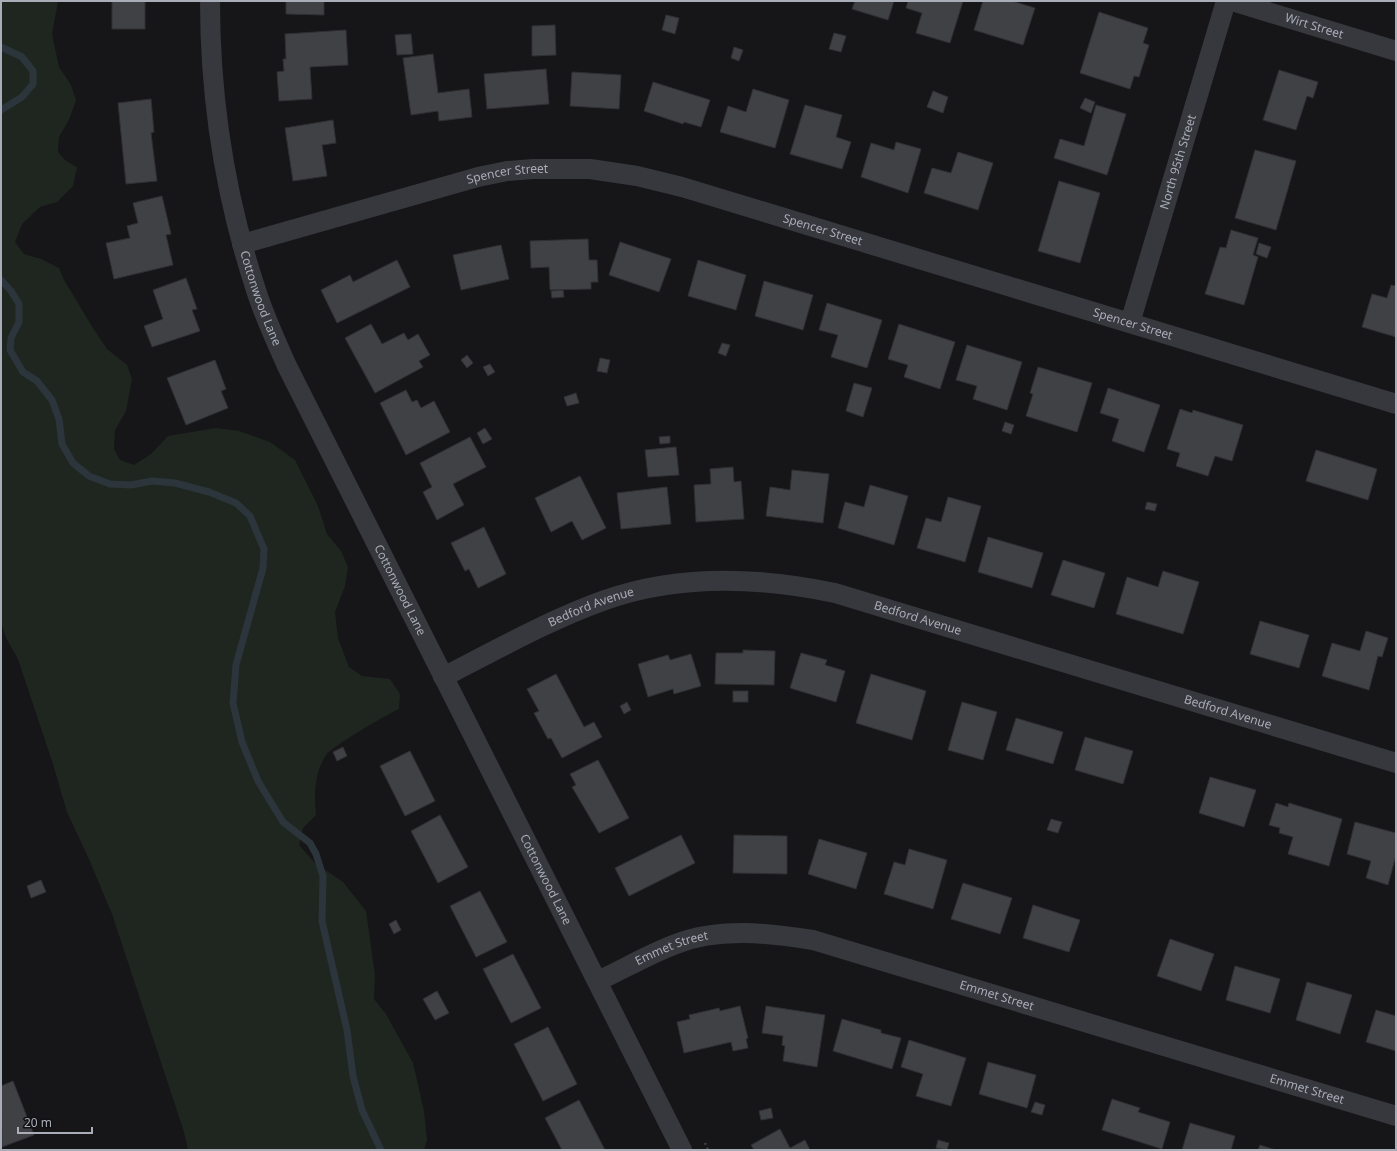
<svg xmlns="http://www.w3.org/2000/svg" width="1397" height="1151" font-family="'Noto Sans',sans-serif">
<style>
.green{fill:#1e261f}
.lines{fill:none;stroke-linecap:round;stroke-linejoin:round}
.stream{stroke:#2c353c;stroke-width:7}
.building{fill:#404145;stroke:#303034}
.path{stroke:#3d3f44;stroke-width:2.5;stroke-dasharray:2 3;stroke-linecap:butt}
.minor{stroke:#37383d;stroke-width:20}
.labels{text-anchor:middle;stroke-width:3;stroke-linejoin:round;paint-order:stroke}
.street-label{font-size:12px;fill:#a8adb8;stroke:#111113}
</style>
<rect width="100%" height="100%" fill="#161618"/>
<!-- green -->
<path class="green" d="M1,1H58L52,34L59,67L71,85L76,100L69,120L59,137L58,152L66,161L77,167L73,186L57,202L40,207L22,224L15,242L24,254L41,259L59,268L64,280L93,328L107,349L127,365L132,379L126,411L115,430L114,449L120,460L134,465L151,454L168,436L216,428L239,431L270,442L295,460L318,506L327,534L341,551L348,567L345,586L335,612L338,638L349,667L362,676L390,679L400,694L399,709C389,713 330,748 326,755C314,774 314,794 316,815L303,828L299,845L315,863L343,882L366,911L375,975L374,999L386,1014L413,1063L424,1111L427,1140L424,1150H188L184,1132L112,914L88,857L67,812L53,764L18,659L6,638L1,622Z"/>
<g class="lines">
<!-- stream -->
<g class="stream">
<path d="M1,47L22,57L33,71V84L22,97L1,110"/>
<path d="M1,280L11,291L19,304V322L11,338L10,350L23,372L37,381L52,400L59,419L62,444L73,463L89,476L110,484L131,485L152,481L175,483L209,492L236,503L250,516L258,535L264,549L263,568L236,665L233,703L242,742L258,781L283,822L310,843L316,854L323,876L322,921L347,1030L353,1076L362,1110L381,1150"/>
</g>
</g>
<!-- building -->
<g class="building">
<rect x="112" y="1" width="33" height="28"/>
<path d="M286,1H324V15L286,14Z"/>
<path d="M855,1H894L888,20L852,9Z"/>
<path d="M908,1H963L950,43L916,33L922,13L906,8Z"/>
<path d="M983,1H1012L1035,8L1023,45L974,30Z"/>
<path d="M1099,12L1148,28L1143,43L1149,45L1139,77L1134,76L1130,89L1080,73Z"/>
<path d="M666,15L679,18L675,34L662,30Z"/>
<path d="M555,25L556,55L532,56V26Z"/>
<path d="M346,30L348,65L310,67L312,99L279,101L277,72L284,71L283,59H286L285,34Z"/>
<path d="M834,33L846,36L841,52L829,49Z"/>
<path d="M411,34L413,54L397,55L395,35Z"/>
<path d="M734,47L743,50L739,61L731,58Z"/>
<path d="M433,54L438,93L469,89L472,117L439,121L438,111L411,115L403,58Z"/>
<path d="M546,69L549,104L487,109L484,74Z"/>
<path d="M1279,70L1318,82L1313,98L1307,96L1296,130L1263,120Z"/>
<path d="M572,72L621,75L619,109L570,106Z"/>
<path d="M653,82L710,100L701,127L684,122L683,124L644,111Z"/>
<path d="M753,89L789,100L775,148L720,132L728,106L746,112Z"/>
<path d="M933,91L948,97L943,113L927,107Z"/>
<path d="M1085,98L1095,102L1091,113L1080,108Z"/>
<path d="M151,99L154,132L151,133L157,181L126,184L118,103Z"/>
<path d="M805,105L842,115L836,137L851,142L842,169L790,154Z"/>
<path d="M1096,105L1126,114L1107,175L1054,158L1060,139L1084,146Z"/>
<path d="M333,120L336,143L322,145L327,176L293,181L285,128Z"/>
<path d="M896,142L921,149L908,193L861,177L871,143L894,150Z"/>
<path d="M1255,150L1296,161L1276,230L1235,218Z"/>
<path d="M958,152L993,163L978,210L924,193L932,168L951,173Z"/>
<path d="M1059,181L1100,193L1080,263L1038,251Z"/>
<path d="M162,196L171,234L166,235L173,265L114,279L106,243L130,238L127,226L138,223L133,203Z"/>
<path d="M1231,230L1258,238L1253,255L1258,257L1244,305L1205,294L1220,247L1226,248Z"/>
<path d="M588,239L589,260H597L598,282H591V289L550,290L549,267L531,268L530,241Z"/>
<path d="M620,242L671,259L659,292L609,275Z"/>
<path d="M1259,243L1271,247L1267,258L1256,254Z"/>
<path d="M501,245L509,279L461,290L453,255Z"/>
<path d="M397,260L410,287L337,323L321,290L350,275L353,282Z"/>
<path d="M698,260L746,275L736,310L688,296Z"/>
<path d="M186,278L197,309L192,310L200,331L152,347L144,326L163,319L153,290Z"/>
<path d="M764,281L813,295L803,330L755,316Z"/>
<path d="M1391,285L1396,286V337L1362,327L1372,294L1387,298Z"/>
<path d="M563,290L564,297L552,298L551,291Z"/>
<path d="M827,303L882,320L867,368L831,357L838,335L819,330Z"/>
<path d="M371,324L382,344L404,333L408,340L418,334L430,355L419,361L423,367L375,393L345,338Z"/>
<path d="M899,324L955,342L940,389L904,377L908,365L888,359Z"/>
<path d="M722,343L730,345L726,356L718,353Z"/>
<path d="M967,345L1022,362L1007,410L973,399L977,386L956,380Z"/>
<path d="M467,355L473,363L467,368L461,360Z"/>
<path d="M600,358L610,360L607,373L597,371Z"/>
<path d="M215,360L226,389L221,391L228,408L186,425L167,378Z"/>
<path d="M490,364L495,372L488,376L483,367Z"/>
<path d="M1038,367L1092,383L1077,432L1026,416L1033,394L1030,393Z"/>
<path d="M854,383L872,388L863,417L846,411Z"/>
<path d="M1108,388L1160,405L1144,452L1112,441L1119,419L1100,413Z"/>
<path d="M406,390L412,402L417,400L421,408L434,401L450,432L406,455L380,403Z"/>
<path d="M576,393L579,403L567,406L564,397Z"/>
<path d="M1180,409L1192,413L1193,410L1243,425L1232,461L1215,456L1208,476L1176,466L1180,453L1167,449Z"/>
<path d="M1005,422L1014,425L1011,434L1002,431Z"/>
<path d="M485,428L492,439L483,444L477,433Z"/>
<path d="M670,436V443L660,444L659,437Z"/>
<path d="M470,437L486,467L453,484L464,505L437,520L423,492L432,487L420,463Z"/>
<path d="M676,447L679,475L648,477L645,450Z"/>
<path d="M1316,450L1377,469L1368,500L1306,481Z"/>
<path d="M733,467L734,482L741,481L744,519L696,522L694,485L711,484L710,469Z"/>
<path d="M792,470L829,474L823,523L766,516L770,487L790,490Z"/>
<path d="M580,476L606,528L582,540L572,521L551,532L535,498Z"/>
<path d="M870,485L908,496L894,545L838,528L845,502L864,507Z"/>
<path d="M667,487L671,524L621,529L617,493Z"/>
<path d="M948,497L981,506L965,562L917,548L926,518L941,522Z"/>
<path d="M1147,502L1157,504L1155,511L1145,509Z"/>
<path d="M484,527L506,574L478,588L469,569L465,571L451,543Z"/>
<path d="M988,537L1043,553L1032,588L978,572Z"/>
<path d="M1063,560L1105,573L1094,608L1051,595Z"/>
<path d="M1163,571L1199,582L1183,634L1116,614L1127,577L1158,587Z"/>
<path d="M1260,621L1309,635L1299,668L1250,654Z"/>
<path d="M1366,631L1388,638L1382,657L1378,656L1369,690L1322,676L1332,643L1360,651Z"/>
<path d="M743,650L775,651L774,685L715,684L716,653H743Z"/>
<path d="M801,653L827,660L825,665L845,671L836,702L790,688Z"/>
<path d="M691,654L701,686L674,694L673,689L648,697L638,664L668,655L670,660Z"/>
<path d="M556,674L584,727L594,722L602,737L562,758L551,738L548,739L534,713L539,711L527,689Z"/>
<path d="M871,674L926,691L912,740L856,723Z"/>
<rect x="733" y="691" width="15" height="11"/>
<path d="M627,702L631,710L624,714L620,706Z"/>
<path d="M962,702L997,712L983,760L948,750Z"/>
<path d="M1016,718L1063,732L1053,764L1006,750Z"/>
<path d="M1085,737L1133,751L1123,784L1075,770Z"/>
<path d="M343,747L347,756L337,761L333,752Z"/>
<path d="M410,751L435,801L405,816L380,766Z"/>
<path d="M598,760L629,818L599,833L572,787L576,785L570,774Z"/>
<path d="M1210,777L1256,790L1244,827L1199,813Z"/>
<path d="M1276,803L1288,807L1289,803L1342,819L1329,866L1288,854L1293,837L1279,833L1280,828L1269,825Z"/>
<path d="M440,815L468,867L438,883L411,831Z"/>
<path d="M1051,819L1062,822L1058,833L1047,830Z"/>
<path d="M1355,822L1396,833V855L1388,885L1366,878L1371,861L1347,854Z"/>
<path d="M681,835L695,863L629,896L615,868Z"/>
<path d="M734,835L787,836V874L733,873Z"/>
<path d="M819,839L867,853L856,889L808,874Z"/>
<path d="M909,849L947,860L933,909L884,894L894,862L905,865Z"/>
<path d="M41,880L46,892L31,898L27,886Z"/>
<path d="M963,883L1012,898L1000,934L951,919Z"/>
<path d="M480,891L507,942L476,957L450,906Z"/>
<path d="M1033,905L1080,920L1069,952L1023,938Z"/>
<path d="M396,920L401,930L394,934L389,924Z"/>
<path d="M1170,939L1214,954L1201,991L1157,976Z"/>
<path d="M513,954L541,1008L511,1023L483,969Z"/>
<path d="M1235,966L1280,979L1270,1013L1226,1000Z"/>
<path d="M1307,982L1352,995L1340,1034L1296,1020Z"/>
<path d="M437,991L449,1013L435,1020L423,999Z"/>
<path d="M740,1006L748,1038L746,1039L748,1048L733,1051L731,1042L684,1053L677,1022L690,1019L689,1015L719,1008L720,1011Z"/>
<path d="M766,1006L825,1015L817,1067L783,1061L785,1046L782,1045L783,1036L762,1033Z"/>
<path d="M1376,1010L1396,1016V1051L1366,1042Z"/>
<path d="M842,1019L881,1030V1033L901,1038L892,1069L833,1051Z"/>
<path d="M548,1027L577,1084L543,1101L514,1044Z"/>
<path d="M909,1040L966,1058L951,1106L916,1096L923,1074L901,1067Z"/>
<path d="M988,1062L1036,1075L1027,1108L979,1094Z"/>
<path d="M13,1081L34,1135L2,1147L1,1086Z"/>
<path d="M1112,1099L1140,1108L1138,1112L1170,1122L1162,1149L1102,1130Z"/>
<path d="M579,1100L605,1150H562L545,1118Z"/>
<path d="M1035,1102L1045,1105L1042,1115L1031,1112Z"/>
<path d="M771,1108L773,1118L761,1120L759,1111Z"/>
<path d="M1190,1123L1235,1136L1231,1150H1182Z"/>
<path d="M780,1129L790,1148L805,1140L810,1150H754L751,1145Z"/>
<path d="M938,1140L949,1143L947,1150L936,1148Z"/>
<path d="M1260,1145L1276,1150H1258Z"/>
</g>
<g class="lines">
<!-- path -->
<path class="path" d="M705,1143L708,1150"/>
<!-- minor -->
<g class="minor">
<path id="s1" d="M210,1C210,100 225,196 256,290C264,316 276,341 287,366L682,1150"/>
<path id="s2" d="M1232,1L1396,51"/>
<path id="s3" d="M242,244L478,177L507,171L533,169H590L637,176L682,187L1396,404"/>
<path id="s4" d="M1130,323L1226,1"/>
<path id="s5" d="M443,677C496,650 549,620 605,600C679,574 759,577 835,593L1396,763"/>
<path id="s6" d="M598,981C624,969 649,954 676,944C719,927 768,933 813,940L1396,1116"/>
</g>
</g>
<g class="labels">
<!-- street labels -->
<g class="street-label">
<text dy="4" stroke="none"><textPath href="#s2" startOffset="86">Wirt Street</textPath></text>
<text dy="4" stroke="none"><textPath href="#s4" startOffset="168">North 95th Street</textPath></text>
<text dy="4" stroke="none"><textPath href="#s3" startOffset="275">Spencer Street</textPath></text>
<text dy="4" stroke="none"><textPath href="#s3" startOffset="599">Spencer Street</textPath></text>
<text dy="4" stroke="none"><textPath href="#s1" startOffset="303">Cottonwood Lane</textPath></text>
<text dy="4" stroke="none"><textPath href="#s3" startOffset="923">Spencer Street</textPath></text>
<text dy="4" stroke="none"><textPath href="#s1" startOffset="627">Cottonwood Lane</textPath></text>
<text dy="4" stroke="none"><textPath href="#s5" startOffset="164">Bedford Avenue</textPath></text>
<text dy="4" stroke="none"><textPath href="#s5" startOffset="499">Bedford Avenue</textPath></text>
<text dy="4" stroke="none"><textPath href="#s5" startOffset="823">Bedford Avenue</textPath></text>
<text dy="4" stroke="none"><textPath href="#s1" startOffset="951">Cottonwood Lane</textPath></text>
<text dy="4" stroke="none"><textPath href="#s6" startOffset="81">Emmet Street</textPath></text>
<text dy="4" stroke="none"><textPath href="#s6" startOffset="417">Emmet Street</textPath></text>
<text dy="4" stroke="none"><textPath href="#s6" startOffset="741">Emmet Street</textPath></text>
</g>
</g>
<!-- border -->
<rect width="1397" height="1151" fill="none" stroke="#a8adb8" stroke-width="4"/>
<!-- scale -->
<path d="M18 1127v6h74v-6" fill="none" stroke="#a8adb8" stroke-width="2"/>
<text x="24" y="1127" font-size="12" fill="#a8adb8" stroke="#111113" stroke-width="3" paint-order="stroke">20 m</text>
</svg>
